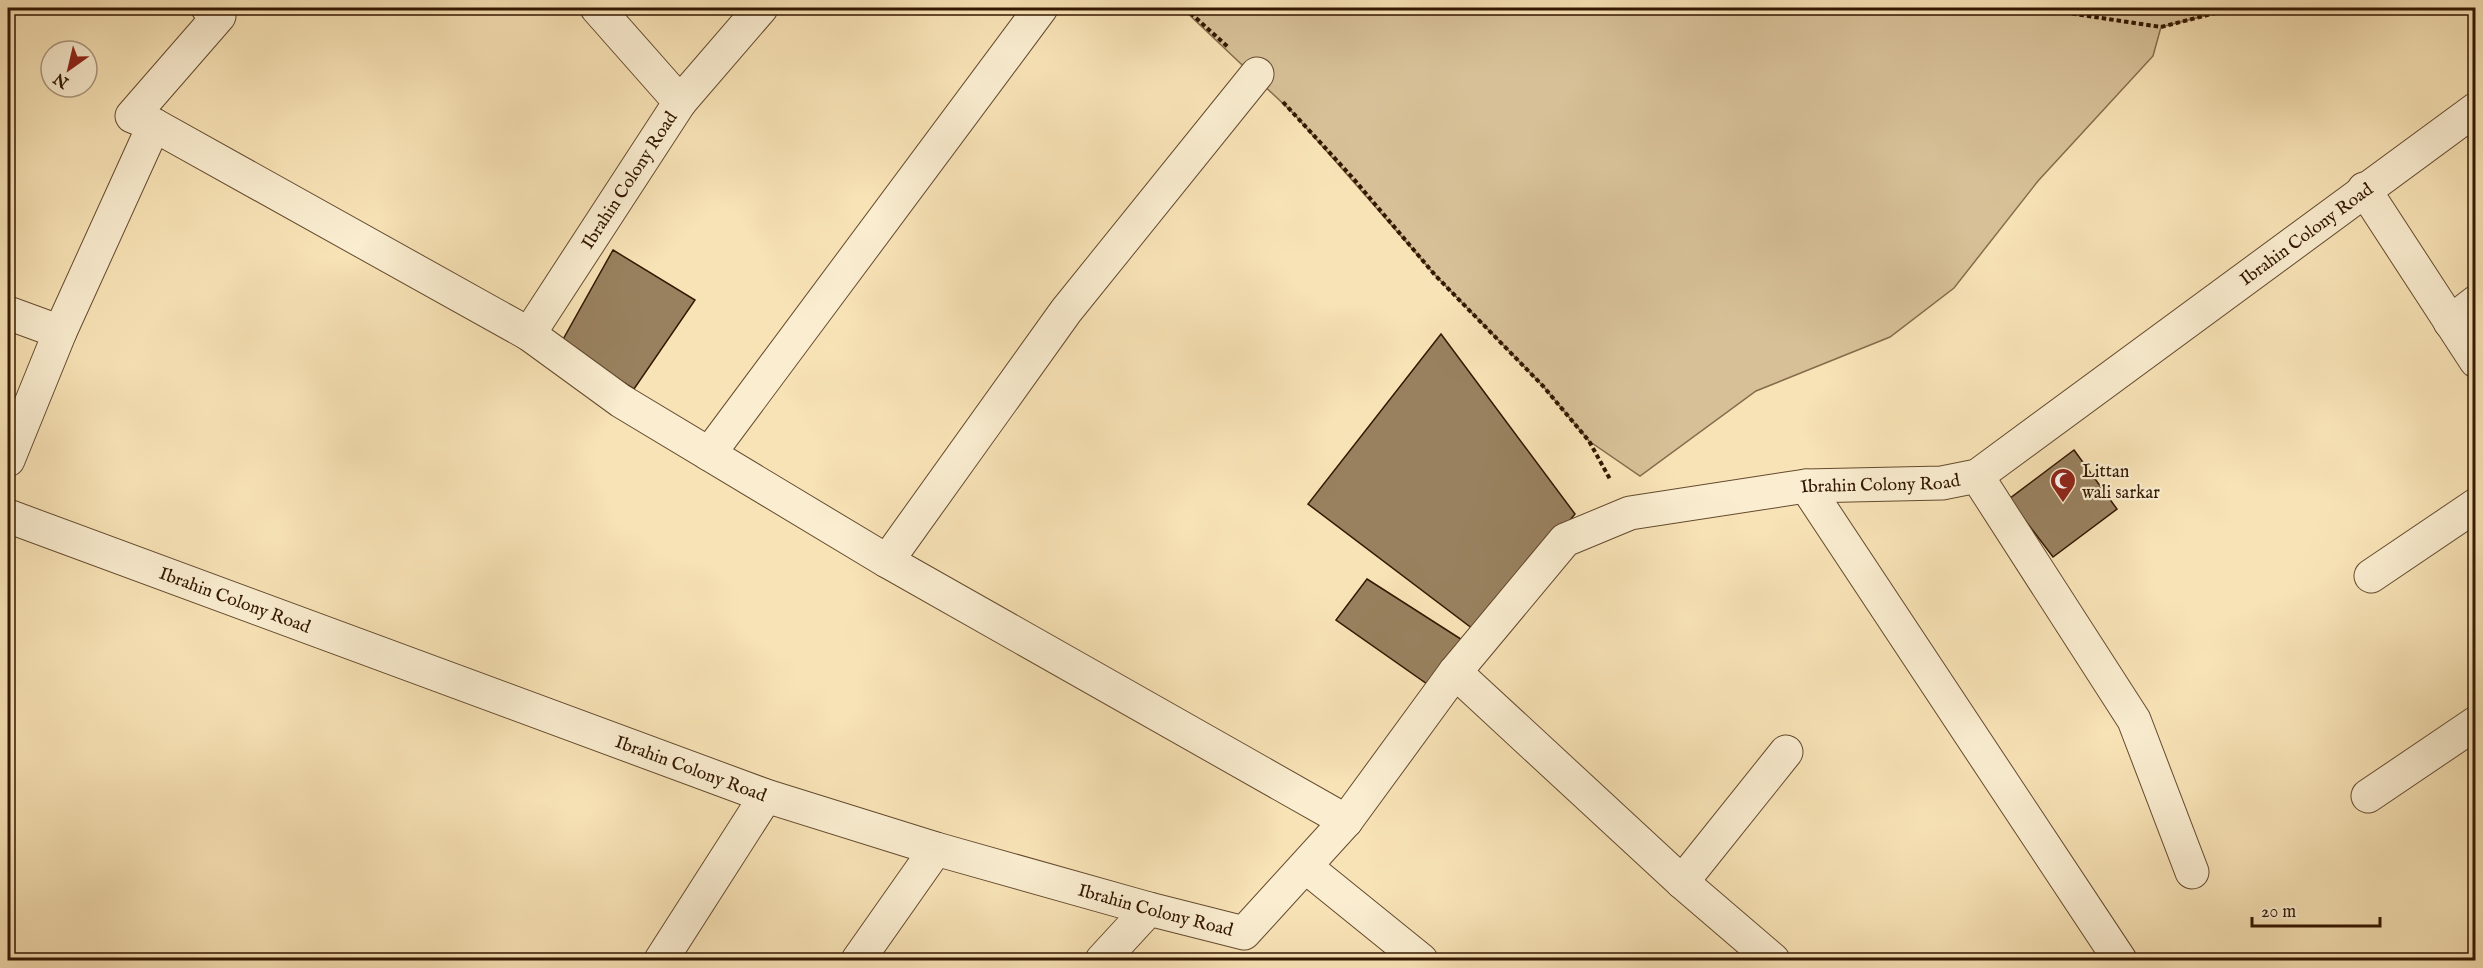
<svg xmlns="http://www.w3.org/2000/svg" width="2483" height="968" font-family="'IM FELL English',serif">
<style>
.park{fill:#d7c097;stroke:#856c4c;stroke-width:1.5}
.building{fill:#99815f;stroke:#331701;stroke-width:1.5}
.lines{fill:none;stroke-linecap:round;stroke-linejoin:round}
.street-casing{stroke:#644a2e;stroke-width:35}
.path{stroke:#331701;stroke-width:4;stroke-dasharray:4.5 3;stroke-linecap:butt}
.street{stroke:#faedd0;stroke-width:33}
.labels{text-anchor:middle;stroke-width:4.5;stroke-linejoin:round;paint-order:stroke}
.street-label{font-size:18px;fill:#331701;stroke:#faedd0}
.poi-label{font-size:18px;fill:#331701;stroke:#faedd0;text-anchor:start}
</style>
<rect width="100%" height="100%" fill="#f8e3b6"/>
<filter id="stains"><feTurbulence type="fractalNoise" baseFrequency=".00333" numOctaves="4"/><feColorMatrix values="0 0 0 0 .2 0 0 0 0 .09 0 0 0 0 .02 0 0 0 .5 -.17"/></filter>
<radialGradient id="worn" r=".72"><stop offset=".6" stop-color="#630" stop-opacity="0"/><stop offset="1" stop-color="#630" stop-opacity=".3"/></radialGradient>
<!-- park -->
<path class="park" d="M1182,8H2235L2161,27L2153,56L2038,181L1954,288L1890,337L1756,391L1640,476L1589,441L1543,386L1435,275L1294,114Z"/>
<!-- building -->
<g class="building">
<path d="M613,250L695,300L634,389L561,343Z"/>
<path d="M1441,334L1575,514L1477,632L1308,504Z"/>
<path d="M2074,450L2117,509L2053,557L2009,499Z"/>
<path d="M1367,579L1467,643L1430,686L1336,620Z"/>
</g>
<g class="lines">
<defs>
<g id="street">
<path d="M208,8L219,16L132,116L154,125L529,334"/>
<path d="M597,8L680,102L529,334L621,401L887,561L1346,821"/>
<path d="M680,102L761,8"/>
<path d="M2364,189L2476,361"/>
<path d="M8,313L60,332L8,460"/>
<path d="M2450,322L2476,302"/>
<path d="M60,332L154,125"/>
<path d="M709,454L1041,8"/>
<path d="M1977,476L2134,720L2192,872"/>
<path d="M1806,486L2120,960"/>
<path id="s1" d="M8,516L766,796L936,849L1149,909L1244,933L1346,821L1455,672L1565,540L1630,513L1806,486L1942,483L1977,476L2476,109"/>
<path d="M887,561L1066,311L1257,74"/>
<path d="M2371,576L2476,505"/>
<path d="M1455,672L1682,882L1773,960"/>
<path d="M2368,796L2476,723"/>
<path d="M1306,867L1421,960"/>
<path d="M1682,882L1786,752"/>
<path d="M661,960L766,796"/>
<path d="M858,960L936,849"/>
<path d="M1102,960L1149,909"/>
</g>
</defs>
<!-- street casing -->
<use href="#street" class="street-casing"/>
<!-- path -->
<g class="path">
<path d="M1185,8L1229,48"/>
<path d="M2035,8L2161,27L2235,8"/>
<path d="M1283,102L1352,177L1435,275L1543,386L1589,441L1611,481"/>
</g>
<!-- street -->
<use href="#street" class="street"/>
</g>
<!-- icons -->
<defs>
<symbol id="mosque-pin" viewBox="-11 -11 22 30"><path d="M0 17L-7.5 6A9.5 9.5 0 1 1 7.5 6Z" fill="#8f2418" stroke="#faedd0"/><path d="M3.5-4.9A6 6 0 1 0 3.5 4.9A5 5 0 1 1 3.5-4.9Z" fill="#fff"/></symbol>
</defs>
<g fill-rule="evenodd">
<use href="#mosque-pin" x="2048" y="466" width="30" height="40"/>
</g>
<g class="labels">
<!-- street labels -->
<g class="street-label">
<text transform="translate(629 180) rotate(-57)" y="6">Ibrahin Colony Road</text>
<text dy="6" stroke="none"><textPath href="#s1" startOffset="2642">Ibrahin Colony Road</textPath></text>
<text dy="6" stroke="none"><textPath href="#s1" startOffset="2136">Ibrahin Colony Road</textPath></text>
<text dy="6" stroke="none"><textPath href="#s1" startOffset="242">Ibrahin Colony Road</textPath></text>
<text dy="6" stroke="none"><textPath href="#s1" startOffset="728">Ibrahin Colony Road</textPath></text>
<text dy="6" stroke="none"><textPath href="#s1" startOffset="1214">Ibrahin Colony Road</textPath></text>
</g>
<!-- poi labels -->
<g class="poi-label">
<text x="2082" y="477">Littan<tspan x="2082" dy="21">wali sarkar</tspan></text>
</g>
</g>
<!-- margin -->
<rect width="2483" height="968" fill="none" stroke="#f8e3b6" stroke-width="30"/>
<rect x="9" y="9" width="2465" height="950" fill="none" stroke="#331701" stroke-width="3"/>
<rect x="15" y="15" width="2453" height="938" fill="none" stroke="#331701" stroke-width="1.5"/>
<!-- north arrow -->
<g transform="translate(69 69) rotate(214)"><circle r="28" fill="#faedd0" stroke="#aa977d" stroke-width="1.5"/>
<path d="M0-4.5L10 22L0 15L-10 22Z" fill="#8f2418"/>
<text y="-9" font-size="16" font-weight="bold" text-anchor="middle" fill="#331701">N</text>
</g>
<!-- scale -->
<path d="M2252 917v9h128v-9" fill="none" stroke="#331701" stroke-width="3"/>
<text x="2261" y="917" font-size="18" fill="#331701" stroke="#faedd0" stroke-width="4.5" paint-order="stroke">20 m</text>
<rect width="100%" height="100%" filter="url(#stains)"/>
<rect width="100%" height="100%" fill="url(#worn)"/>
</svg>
